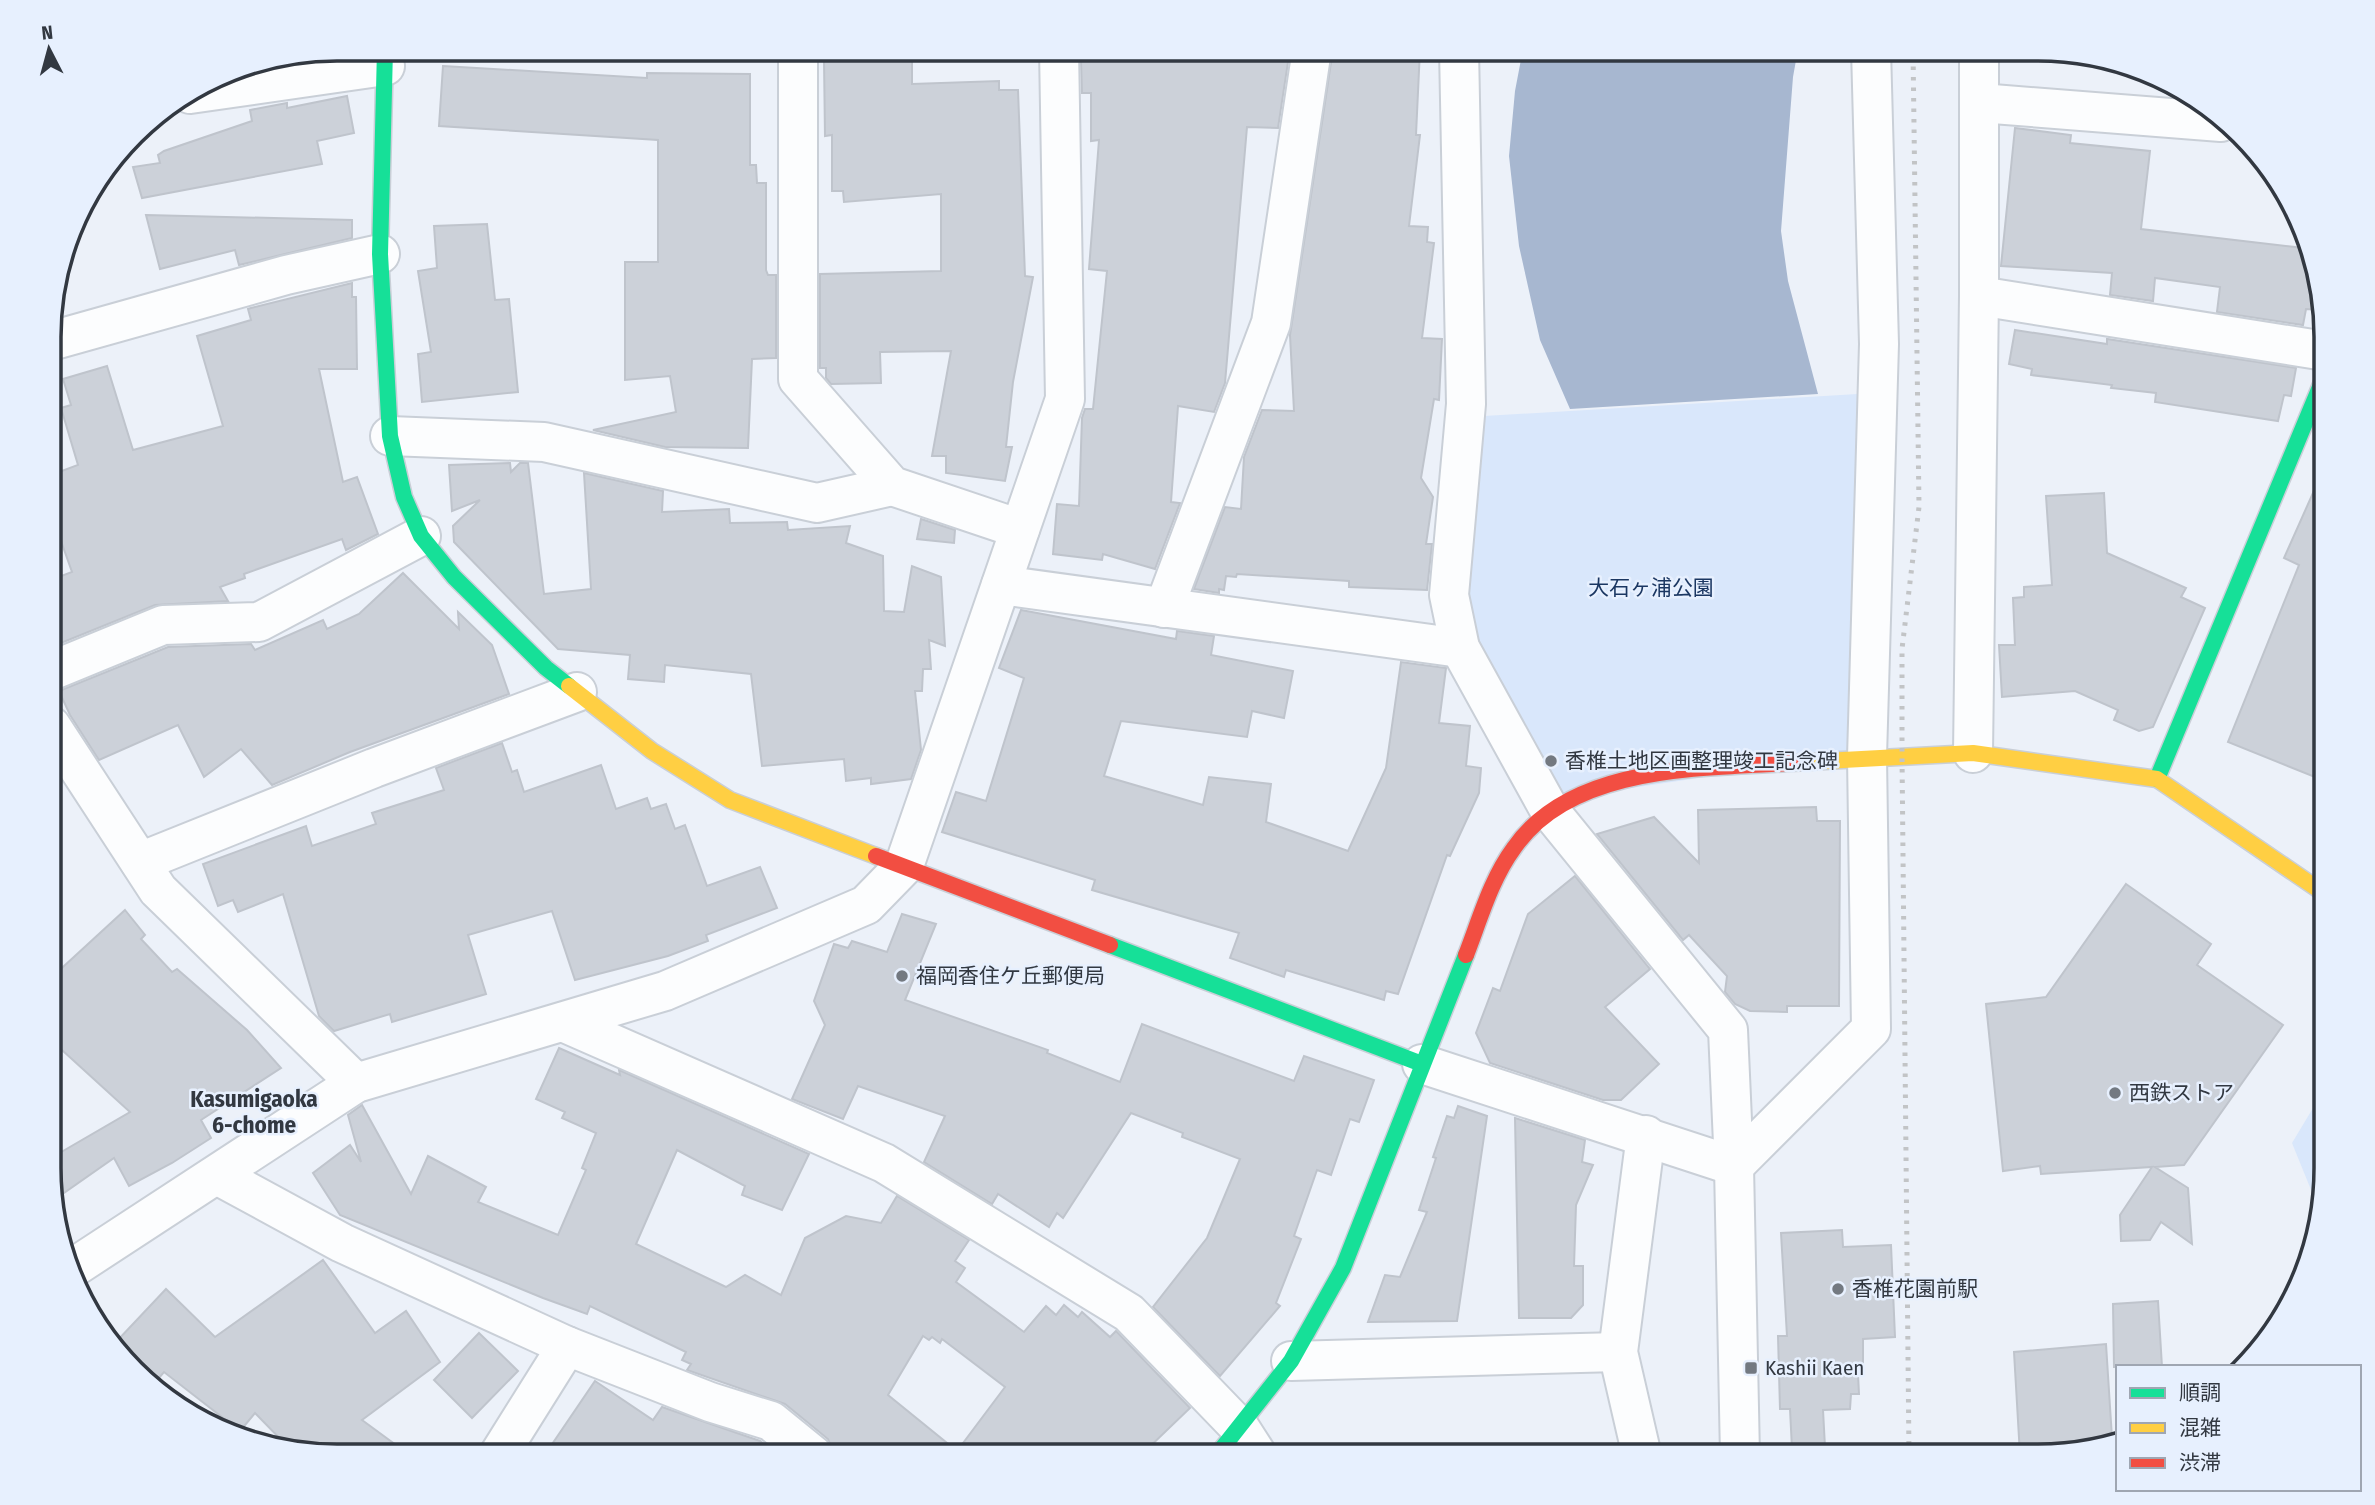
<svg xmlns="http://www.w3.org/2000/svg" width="2375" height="1505" font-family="'Fira Sans Condensed','Noto Sans JP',sans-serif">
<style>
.green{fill:#d9e7fb}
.water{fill:#a7b7d0}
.building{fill:#ccd1d9;stroke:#bfc4cc;stroke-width:2;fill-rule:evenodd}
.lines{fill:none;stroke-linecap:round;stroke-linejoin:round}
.street-casing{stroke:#c9cfd7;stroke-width:42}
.fast-casing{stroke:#c9cfd7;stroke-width:19}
.slow-casing{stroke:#c9cfd7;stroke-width:19}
.jam-casing{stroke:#c9cfd7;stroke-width:19}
.street{stroke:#fcfdfe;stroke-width:38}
.fast{stroke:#16e098;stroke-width:16}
.slow{stroke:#ffcf43;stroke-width:16}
.jam{stroke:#f24e42;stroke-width:16}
.rail{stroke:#c2c4c6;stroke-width:5;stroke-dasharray:3.5 7;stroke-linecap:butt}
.poi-dot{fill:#737981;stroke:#e7f0fe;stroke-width:2.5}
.labels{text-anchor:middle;stroke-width:5;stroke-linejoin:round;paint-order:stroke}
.park-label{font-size:21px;fill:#1b3762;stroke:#e7f0fe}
.poi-label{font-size:21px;fill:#323841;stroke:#e7f0fe;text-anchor:start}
.neighbourhood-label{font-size:23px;font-weight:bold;fill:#323841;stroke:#e7f0fe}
.rim{fill:none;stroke:#323841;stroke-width:3.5}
</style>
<rect width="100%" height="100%" fill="#ecf1f9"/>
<!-- green -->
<g class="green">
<path d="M1874,393L1862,754L1550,800L1463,647L1467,417Z"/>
<path d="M2325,1088V1186L2320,1212L2292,1143Z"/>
</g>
<!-- water -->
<path class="water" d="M1523,49H1798L1793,77L1781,231L1788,281L1818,394L1570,409L1540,340L1519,246L1509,156L1515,91Z"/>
<!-- building -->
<g class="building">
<path d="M1085,49H1290L1278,128L1247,127L1225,383L1214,412L1178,406L1171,502L1180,503L1155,569L1103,554L1102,560L1053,554L1057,504L1079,506L1082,418L1085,409H1093L1107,271L1089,269L1099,140L1091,141V93H1082L1081,61H1086Z"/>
<path d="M1333,49H1420L1416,135H1420L1409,226L1428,227L1427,242L1434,243L1422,338L1442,339L1439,400L1434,399L1421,478L1433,497L1426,544H1432L1427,590L1349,587V581L1237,574L1236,577L1226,576L1224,590L1219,589V593L1194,589L1225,507L1241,509L1244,457L1262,410L1294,411L1290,335Z"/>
<path d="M912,58V84L999,81V90H1018L1025,276L1033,277L1013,382L1006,447H1012L1005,481L946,473V456H932L951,351L880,352L881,383L831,384L826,378V368H820V274L941,271V194L844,202L843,191H832V135L825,136L824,59Z"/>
<path d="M443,66L647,78V73L750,74V165H756L757,183H766V270L768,275H776V358L752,359L748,448L665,447L593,430L676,412L670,376L625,380V262H658V140L439,126Z"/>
<path d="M347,96L354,133L317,141L322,164L142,198L133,167L160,163L158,155L164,151L252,121L250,110L287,103V108Z"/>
<path d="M2015,128L2071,135L2070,143L2150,151L2141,229L2304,248L2323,310L2306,309L2303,325L2217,312L2220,287L2155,278L2153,301L2110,295L2112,273L2001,266Z"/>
<path d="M146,215L352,220V238L239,265L235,250L160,269Z"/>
<path d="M487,224L495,300L509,299L518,392L422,402L418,354L431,352L418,271L437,268L434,226Z"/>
<path d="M352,283V297H356L357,369H319L343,482L357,477L378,534L346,550L342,539L244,574L245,578L220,587L228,601L155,605L51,647V580L72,572L51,513V475L78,465L61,408L71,405L63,379L107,366L133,450L223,426L197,336L251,320L248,309L251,308Z"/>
<path d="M2015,330L2107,344V339L2296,368L2291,396L2284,395L2278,421L2155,402L2156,393L2111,388L2112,385L2031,375L2032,369L2009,364Z"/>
<path d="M510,463L511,472L520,463H528L544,594L591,589L584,473L663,491L662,512L729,509L730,523L787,522L788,530L850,526L846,543L883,556L884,611L904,612L912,566L941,577L945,646L929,640L931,669H923L922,691H915L921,750L911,779L871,784V778L846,781L844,759L762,766L751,674L665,665L664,682L628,679L630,655L558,649L454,542L453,526L480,500L452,511L449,465Z"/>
<path d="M2325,466V781L2228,742L2299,565L2284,558Z"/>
<path d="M2104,493L2107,553L2186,588L2181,597L2205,608L2153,727L2139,731L2114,720L2118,710L2075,691L2002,697L1999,645H2015L2013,598L2024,597V587L2052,585L2046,496Z"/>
<path d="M921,519L955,530L954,543L917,539Z"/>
<path d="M403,573L459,629L458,612L492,645L509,694L350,752L272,785L241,749L204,777L178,725L99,760L70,715L59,691L168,647L251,644L255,650L323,620L327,629L359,614Z"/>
<path d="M1021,610L1176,639L1177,631L1214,636L1211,655L1293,671L1284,718L1252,711L1247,737L1121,721L1104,776L1203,805L1209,777L1271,784L1266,822L1348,851L1386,768L1401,662L1446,668L1439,723L1470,726L1466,766L1481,768L1479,793L1450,856L1447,855L1398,994L1386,991L1384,1000L1286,970L1284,977L1230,958L1239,933L1092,890L1095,880L942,832L956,792L986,801L1024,678L999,668Z"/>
<path d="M502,743L512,772L517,770L524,792L601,765L616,809L647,798L651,809L666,804L675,829L685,825L707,886L760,867L777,908L706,935L708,941L668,956L575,980L552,911L468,935L486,994L392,1022L390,1014L334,1031L319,1016L283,894L238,912L233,900L218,906L203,864L306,826L312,846L376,824L372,813L444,790L436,768Z"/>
<path d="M1816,807L1817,821H1840L1839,1006H1787V1012L1750,1011L1735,1004L1725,992L1727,976L1689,935L1683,940L1597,834L1654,817L1699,863L1698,810Z"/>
<path d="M1575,876L1650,969L1605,1007L1659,1064L1621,1100H1603L1490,1063L1476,1033L1493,988L1500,991L1528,914Z"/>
<path d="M2126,884L2211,944L2197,965L2283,1025L2184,1165L2155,1167L2188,1188L2192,1244L2161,1222L2150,1240L2121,1241L2120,1215L2152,1167L2041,1174L2040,1166L2003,1171L1986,1004L2046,997Z"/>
<path d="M125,910L145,935L141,939L172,972L177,969L247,1030L281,1068L201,1120L211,1138L172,1163L129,1186L114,1158L51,1202V1158L130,1112L51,1040V978Z"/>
<path d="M902,914L936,924L905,1000L1048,1050L1047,1053L1120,1082L1142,1024L1294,1081L1304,1056L1374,1080L1359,1122L1350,1119L1331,1175L1317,1170L1294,1236L1301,1239L1276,1303L1280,1306L1220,1376L1153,1307L1207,1238L1240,1159L1182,1137L1183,1133L1131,1113L1063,1218L1057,1213L1049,1227L998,1194L992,1204L924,1162L945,1116L858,1086L843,1119L792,1099L825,1025L814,1001L834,944L848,948L852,941L887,952Z"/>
<path d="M559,1048L620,1075L619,1070L809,1154L782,1210L742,1195L745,1186L677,1150L636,1244L726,1287L745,1275L781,1295L805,1238L846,1216L881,1223L897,1196L969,1240L955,1261L965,1268L956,1282L1024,1332L1046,1306L1056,1315L1064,1305L1078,1317L1082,1312L1110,1337L1116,1331L1190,1408L1140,1456H835L828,1439L785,1404L687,1370L691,1364L682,1360L686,1352L590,1306L587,1314L543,1298L340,1215L313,1173L350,1145L361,1162L348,1115L362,1105L411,1194L428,1156L486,1187L478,1202L558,1235L586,1170L582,1168L596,1133L562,1118L565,1112L536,1099ZM923,1336L929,1340L932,1337L940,1343L942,1339L1005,1387L957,1451L888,1395Z"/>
<path d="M1458,1106L1487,1116L1457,1321L1368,1322L1385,1275L1400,1277L1427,1212L1419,1210L1436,1158L1433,1157L1447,1116L1454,1118Z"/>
<path d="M1515,1118L1585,1140L1582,1162L1593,1165L1576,1205L1574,1266H1583V1305L1571,1318H1519Z"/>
<path d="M1842,1230L1843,1247L1891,1245L1895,1337L1863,1339V1374H1858L1859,1394H1851L1850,1409L1823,1410L1825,1447L1792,1449L1790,1409H1780L1778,1336H1787L1781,1233Z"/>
<path d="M323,1260L375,1333L406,1311L440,1362L362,1420L411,1456H337L291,1450L255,1413L240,1431L164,1372L158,1379L116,1342L166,1289L215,1337Z"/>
<path d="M2158,1301L2162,1367H2114L2113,1304Z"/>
<path d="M479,1333L518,1371L472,1418L434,1380Z"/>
<path d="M2106,1344L2112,1438L2056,1455H2020L2014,1352Z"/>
<path d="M595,1381L653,1420L662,1407L760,1441L779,1456H544Z"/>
</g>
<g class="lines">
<defs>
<g id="street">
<path d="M798,49V379L892,486L1020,529"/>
<path d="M1459,49L1466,404L1449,595L1460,648L1550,811L1728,1030L1734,1166L1740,1456"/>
<path d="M190,94L385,66"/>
<path d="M1980,103L2221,122"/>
<path d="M1979,296L2325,351"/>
<path d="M51,341L286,275L380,254"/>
<path d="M390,436L544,442L817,503L892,486"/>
<path d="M1001,585L1460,648"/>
<path d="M1164,608L1271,323L1312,49"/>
<path d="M51,671L163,625L259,622L421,536"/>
<path d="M51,726L158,890L356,1083"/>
<path d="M1973,753L1979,296V49"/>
<path d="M140,862L374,768L577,692"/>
<path d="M563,1022L884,1163L1129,1313L1240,1428L1258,1456"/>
<path d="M1422,1064L1734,1166"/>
<path d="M1734,1166L1871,1029L1867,757L1879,344L1871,49"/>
<path d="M217,1175L342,1243L567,1346L710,1402L771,1421L814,1456"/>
<path d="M73,1268L356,1083L665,991L866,905L904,866L1065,399L1059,49"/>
<path d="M1291,1361L1618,1352"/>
<path d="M498,1456L567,1346"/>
<path d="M1642,1456L1618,1352L1646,1135"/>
</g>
<g id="fast">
<path d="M385,49L380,254L390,436L404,497L421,536L454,577L546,668L569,686"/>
<path d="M2157,779L2325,375"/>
<path d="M1110,945L1422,1064"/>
<path d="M1216,1456L1291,1361L1343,1268L1466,955"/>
</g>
<g id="slow">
<path d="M569,686L652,751L730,800L876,856"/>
<path d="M1806,762L1973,753L2157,779L2325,894"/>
</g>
<g id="jam">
<path d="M876,856L1110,945"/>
<path d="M1466,955C1480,919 1491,879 1514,848C1574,761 1713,769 1806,762"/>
</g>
</defs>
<!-- street casing -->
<use href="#street" class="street-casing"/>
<!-- fast casing -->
<use href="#fast" class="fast-casing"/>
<!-- slow casing -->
<use href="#slow" class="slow-casing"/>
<!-- jam casing -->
<use href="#jam" class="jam-casing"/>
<!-- street -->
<use href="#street" class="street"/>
<!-- fast -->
<use href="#fast" class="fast"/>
<!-- slow -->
<use href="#slow" class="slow"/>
<!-- jam -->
<use href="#jam" class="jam"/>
<!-- rail -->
<path class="rail" d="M1909,1455L1902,755V649L1919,507L1913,49"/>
</g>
<!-- markers -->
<g class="poi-dot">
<circle cx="1551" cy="761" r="7"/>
<circle cx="902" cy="976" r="7"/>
<circle cx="2115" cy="1093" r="7"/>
<circle cx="1838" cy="1289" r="7"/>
<rect x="1744" y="1361" width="14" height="14" rx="3.5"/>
</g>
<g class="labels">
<!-- park labels -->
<g class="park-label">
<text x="1651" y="595">大石ヶ浦公園</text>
</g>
<!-- poi labels -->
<g class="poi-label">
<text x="1565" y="768">香椎土地区画整理竣工記念碑</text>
<text x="916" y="983">福岡香住ケ丘郵便局</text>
<text x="2129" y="1100">西鉄ストア</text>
<text x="1852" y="1296">香椎花園前駅</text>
<text x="1765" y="1375">Kashii Kaen</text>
</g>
<!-- neighbourhood labels -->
<g class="neighbourhood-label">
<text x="254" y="1107">Kasumigaoka<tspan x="254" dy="26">6-chome</tspan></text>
</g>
</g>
<!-- crop -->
<path d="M0 0H2375V1505H0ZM337 61H2038A276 276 0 0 1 2314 337V1168A276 276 0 0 1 2038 1444H337A276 276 0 0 1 61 1168V337A276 276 0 0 1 337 61Z" fill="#e7f0fe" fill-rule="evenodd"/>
<path class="rim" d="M337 61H2038A276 276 0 0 1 2314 337V1168A276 276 0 0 1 2038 1444H337A276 276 0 0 1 61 1168V337A276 276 0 0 1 337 61Z"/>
<!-- legend -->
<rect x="2116" y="1365" width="245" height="126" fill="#e7f0fe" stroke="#9fa6b2" stroke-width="2"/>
<rect x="2130" y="1388" width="35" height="10" fill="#16e098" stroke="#9fa6b2" stroke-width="2"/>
<text x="2179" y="1400" font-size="21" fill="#323841">順調</text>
<rect x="2130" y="1423" width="35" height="10" fill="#ffcf43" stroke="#9fa6b2" stroke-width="2"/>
<text x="2179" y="1435" font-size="21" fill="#323841">混雑</text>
<rect x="2130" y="1458" width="35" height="10" fill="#f24e42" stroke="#9fa6b2" stroke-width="2"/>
<text x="2179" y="1470" font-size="21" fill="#323841">渋滞</text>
<!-- north arrow -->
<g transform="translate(49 49) rotate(354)" stroke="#e7f0fe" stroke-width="5" paint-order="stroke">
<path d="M0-5L12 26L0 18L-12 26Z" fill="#323841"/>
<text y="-10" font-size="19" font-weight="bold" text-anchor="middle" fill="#323841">N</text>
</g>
</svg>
